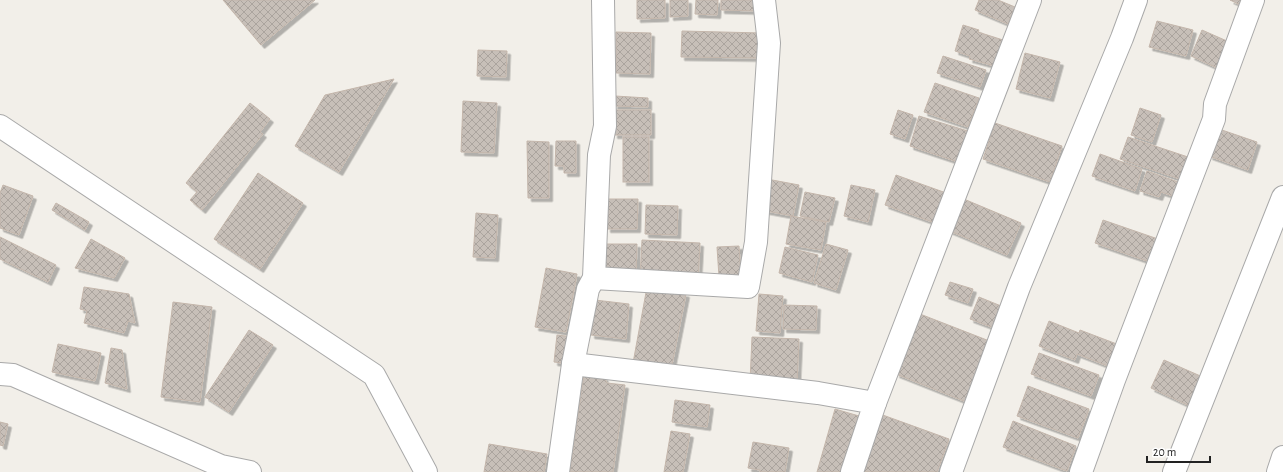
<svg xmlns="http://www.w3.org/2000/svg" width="1283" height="472" font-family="'Alegreya Sans',sans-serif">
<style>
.building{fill:url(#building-cross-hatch);stroke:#c4b6ab;filter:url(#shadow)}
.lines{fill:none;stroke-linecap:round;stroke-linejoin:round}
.minor-casing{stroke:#a9a9a9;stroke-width:24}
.minor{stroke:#fff;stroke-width:22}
</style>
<defs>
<pattern id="building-cross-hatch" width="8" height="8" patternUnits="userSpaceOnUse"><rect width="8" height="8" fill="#c7bfb8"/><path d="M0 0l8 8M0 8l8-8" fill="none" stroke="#aba49e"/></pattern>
<filter id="shadow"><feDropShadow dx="3.5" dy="3.5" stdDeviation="0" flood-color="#0004"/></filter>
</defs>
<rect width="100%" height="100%" fill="#f2efe9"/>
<!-- building -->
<g class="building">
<path d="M223,0H315L261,45Z"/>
<path d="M637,0H665V18L637,19Z"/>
<path d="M670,0H688V16L670,17Z"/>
<path d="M696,0H718L717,15L695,14Z"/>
<path d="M721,0H759V11L721,10Z"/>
<path d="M979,0H998L1015,7L1008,24L975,10Z"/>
<path d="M1230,0H1250L1247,8Z"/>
<path d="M1157,21L1193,30L1186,56L1149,47Z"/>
<path d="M963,25L979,30L978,32L1003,40L995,66L969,59L970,56L955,51Z"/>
<path d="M1202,30L1236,45L1224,71L1191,56Z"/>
<path d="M682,31L762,33V58L681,57Z"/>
<path d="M616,32L651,33L650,74L616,73Z"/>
<path d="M478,50L507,51L506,77L477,76Z"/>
<path d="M1025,53L1060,62L1050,98L1016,89Z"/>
<path d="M943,56L986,70L980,87L937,73Z"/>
<path d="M394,79L339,172L295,146L325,95Z"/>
<path d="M935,83L979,98L968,127L924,112Z"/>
<path d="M615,96L648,98V107L614,106Z"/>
<path d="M463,101L497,103L494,153L461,152Z"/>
<path d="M250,103L270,119L260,132L263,134L202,210L190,200L197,192L186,183Z"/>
<path d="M1140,108L1161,115L1152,142L1131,135Z"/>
<path d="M615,110H651V135H614Z"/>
<path d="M898,110L913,115L905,139L890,134Z"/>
<path d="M919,116L971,132L961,163L910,146Z"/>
<path d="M995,123L1062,146L1050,182L983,159Z"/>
<path d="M1219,129L1257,142L1248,170L1209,156Z"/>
<rect x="623" y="137" width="26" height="45"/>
<path d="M1128,137L1191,158L1183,180L1120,159Z"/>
<path d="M527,141L549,142V198H528Z"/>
<path d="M556,141H576V173H564V166H555Z"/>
<path d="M1100,154L1142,169L1135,191L1092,176Z"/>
<path d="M1147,171L1181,183L1176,197L1161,192L1159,197L1140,191Z"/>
<path d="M258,173L303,203L260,269L214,239Z"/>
<path d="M896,175L949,194L938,224L885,205Z"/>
<path d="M767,179L799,185L793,216L761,210Z"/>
<path d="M3,185L33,196L19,235L0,228V193Z"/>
<path d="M851,185L875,190L868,222L844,216Z"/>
<path d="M805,192L835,198L829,222L800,216Z"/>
<path d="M959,197L1021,223L1007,255L945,229Z"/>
<path d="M608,199H638L637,229H607Z"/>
<path d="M56,203L89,222L85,230L52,210Z"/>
<path d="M646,205L678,206L677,235L645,234Z"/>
<path d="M476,213L498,215L495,258L473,257Z"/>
<path d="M791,216L826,222L821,250L786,244Z"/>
<path d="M1103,220L1158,239L1150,262L1095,243Z"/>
<path d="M0,237L56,265L48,282L0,259Z"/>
<path d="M91,239L125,258L114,278L75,268Z"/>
<path d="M642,240L700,243L698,282L640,279Z"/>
<path d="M605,244H637L636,276L605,275Z"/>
<path d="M826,244L848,250L836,290L814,283Z"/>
<path d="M739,246L741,276L719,277L717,247Z"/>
<path d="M785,247L818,255L812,282L779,273Z"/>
<path d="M546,268L577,274L566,332L535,327Z"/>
<path d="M950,282L973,289L968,303L945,295Z"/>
<path d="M84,287L129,294L135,323L128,321L124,333L84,323L87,311L80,309Z"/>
<path d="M647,287L686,294L671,370L633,363Z"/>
<path d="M759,294L783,296L780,333L756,331Z"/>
<path d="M979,297L1006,308L997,329L970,319Z"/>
<path d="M595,300L629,304L626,339L591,335Z"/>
<path d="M173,302L212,307L200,402L161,397Z"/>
<path d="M784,305L817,306L816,330L783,329Z"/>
<path d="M920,314L992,342L969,403L896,374Z"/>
<path d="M1049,321L1079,333L1080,330L1122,346L1113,368L1077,354L1075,360L1039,346Z"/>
<path d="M249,330L273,345L229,412L205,397Z"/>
<path d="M557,335L574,337L571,364L554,362Z"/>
<path d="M752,337L799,339L797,383L750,381Z"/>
<path d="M58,344L101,353L95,381L52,372Z"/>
<path d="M111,348L122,350L127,389L105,383Z"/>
<path d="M1039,353L1099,375L1091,396L1031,374Z"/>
<path d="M1164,360L1205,378L1192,407L1151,388Z"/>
<path d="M584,374L604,377L607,383L625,385L613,472H570Z"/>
<path d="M1028,386L1089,409L1078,438L1017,416Z"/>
<path d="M675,400L710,405L707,427L672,422Z"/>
<path d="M835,409L859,416L842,472H817Z"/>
<path d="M880,414L949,439L937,472H859Z"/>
<path d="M1013,421L1076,446L1067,471L1003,447Z"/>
<path d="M0,422L8,424L3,446L0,445Z"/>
<path d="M671,431L690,434L683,472H664Z"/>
<path d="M753,442L789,448L785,472H760V470L748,468Z"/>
<path d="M489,444L547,454L544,472H484Z"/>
</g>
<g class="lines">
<defs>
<g id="minor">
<path d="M0,126L374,375L426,472"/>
<path d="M594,278L748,287L756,242L769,43L764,0"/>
<path d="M573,364L818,393L875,403L852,472"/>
<path d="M0,374L13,375L221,466L250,472"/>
<path d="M875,403L1030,0"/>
<path d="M558,472L573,364L588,289L594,278L599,155L605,126L603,0"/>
<path d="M951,472L1019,287L1122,38L1136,0"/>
<path d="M1081,472L1114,380L1214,119L1215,104L1253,0"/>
<path d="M1174,472L1283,197"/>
<path d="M1278,472L1283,457"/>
</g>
</defs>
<!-- minor casing -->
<use href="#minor" class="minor-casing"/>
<!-- minor -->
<use href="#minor" class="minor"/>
</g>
<!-- scale -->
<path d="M1147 456v6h63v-6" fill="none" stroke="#222222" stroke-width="2"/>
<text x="1153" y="456" font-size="12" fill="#222222" stroke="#ffffff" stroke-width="3" paint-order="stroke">20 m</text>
</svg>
